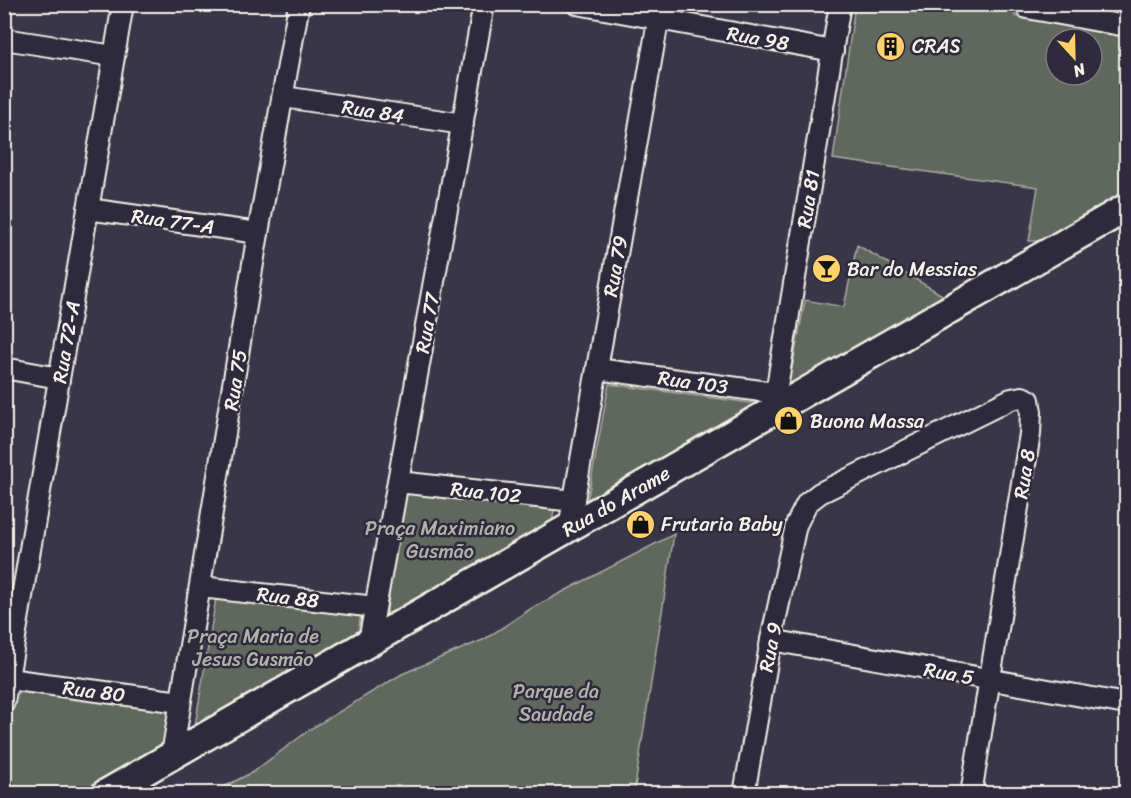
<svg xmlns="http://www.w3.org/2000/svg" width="1131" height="798" font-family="Sriracha,sans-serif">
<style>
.green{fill:#5f685c;stroke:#aaaca2;stroke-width:1.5;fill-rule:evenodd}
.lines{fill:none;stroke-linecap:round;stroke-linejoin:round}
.street-casing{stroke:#f4f1e8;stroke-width:24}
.secondary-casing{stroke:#f4f1e8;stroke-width:32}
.street{stroke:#2f2a3d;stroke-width:20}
.secondary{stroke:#2f2a3d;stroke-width:27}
.labels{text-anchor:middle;stroke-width:5;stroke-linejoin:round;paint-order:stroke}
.street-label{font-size:20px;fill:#f4f1e8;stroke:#2f2a3d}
.poi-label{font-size:20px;fill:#f4f1e8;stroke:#2f2a3d;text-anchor:start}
.park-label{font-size:20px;fill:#b1b3a9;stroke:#2f2a3d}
</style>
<rect width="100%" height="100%" fill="#3a364a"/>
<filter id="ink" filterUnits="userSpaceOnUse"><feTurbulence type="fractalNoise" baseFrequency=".0167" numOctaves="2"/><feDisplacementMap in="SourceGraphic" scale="12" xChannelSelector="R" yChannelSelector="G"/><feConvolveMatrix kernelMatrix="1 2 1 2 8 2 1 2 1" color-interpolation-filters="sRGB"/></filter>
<g filter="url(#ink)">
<!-- green -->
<g class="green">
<path d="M855,5H1015V16L1126,34V194L1048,241H1029L1038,187L833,159ZM1056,39H1092V75H1056Z"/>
<path d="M857,245L944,296L788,389L805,300L844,307Z"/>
<path d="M609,384L759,404L586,507Z"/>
<path d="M402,490L554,510L551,531L386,618Z"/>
<path d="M674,534L634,793H212L253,772L312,728L402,674L485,639L532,608Z"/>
<path d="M216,598L361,613L357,641L194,732Z"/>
<path d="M15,687L173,708L165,749L84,793L5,794V763Z"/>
</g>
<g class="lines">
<defs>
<g id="street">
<path d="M577,4L833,51"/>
<path d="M1024,4L1027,8L1126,26"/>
<path d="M4,39L114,56"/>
<path d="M284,97L463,124"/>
<path d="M88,209L258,233"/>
<path d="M4,368L59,378"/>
<path d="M597,369L776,393L781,404"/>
<path d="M776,393L840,4"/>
<path d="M398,482L574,501"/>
<path d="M569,528L661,4"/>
<path d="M201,587L375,607"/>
<path d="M771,640L1126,704"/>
<path d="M369,642L484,4"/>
<path d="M8,679L180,702"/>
<path d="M4,702L123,4"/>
<path d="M172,755L258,233L299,4"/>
<path d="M744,794L771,640L796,525L807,503L820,493L1011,399L1022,397L1029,400L1031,412L1030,434L971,794"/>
</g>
<path id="secondary" d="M105,794L1126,208"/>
</defs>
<!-- street casing -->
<use href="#street" class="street-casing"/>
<!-- secondary casing -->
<use href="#secondary" class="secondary-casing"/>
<!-- street -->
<use href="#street" class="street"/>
<!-- secondary -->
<use href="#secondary" class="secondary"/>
</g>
</g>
<!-- icons -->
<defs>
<symbol id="building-disc" viewBox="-11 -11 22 22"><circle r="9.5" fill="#ffd166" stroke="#2f2a3d"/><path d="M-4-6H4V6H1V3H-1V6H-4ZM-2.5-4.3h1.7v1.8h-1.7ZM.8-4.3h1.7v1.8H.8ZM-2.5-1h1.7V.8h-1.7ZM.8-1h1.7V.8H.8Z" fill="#111"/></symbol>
<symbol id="bar-disc" viewBox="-11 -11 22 22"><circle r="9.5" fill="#ffd166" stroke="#2f2a3d"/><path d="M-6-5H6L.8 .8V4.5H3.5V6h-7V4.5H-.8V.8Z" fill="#111"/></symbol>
<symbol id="shop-disc" viewBox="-11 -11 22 22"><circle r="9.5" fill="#ffd166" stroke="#2f2a3d"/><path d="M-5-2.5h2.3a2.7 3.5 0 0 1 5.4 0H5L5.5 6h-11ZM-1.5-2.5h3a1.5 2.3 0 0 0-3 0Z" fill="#111"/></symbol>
</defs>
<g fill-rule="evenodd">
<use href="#building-disc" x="874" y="30" width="33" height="33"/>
<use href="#bar-disc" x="810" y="252" width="33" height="33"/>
<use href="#shop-disc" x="772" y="404" width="33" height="33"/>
<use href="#shop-disc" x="624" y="508" width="33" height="33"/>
</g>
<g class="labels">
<!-- street labels -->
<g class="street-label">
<text transform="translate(758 38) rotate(10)" y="7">Rua 98</text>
<text transform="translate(373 111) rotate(9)" y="7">Rua 84</text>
<text transform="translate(808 199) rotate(-81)" y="7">Rua 81</text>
<text transform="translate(173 221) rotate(8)" y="7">Rua 77-A</text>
<text transform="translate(615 266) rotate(-80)" y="7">Rua 79</text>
<text transform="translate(427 323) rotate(-80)" y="7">Rua 77</text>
<text transform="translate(66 342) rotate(-80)" y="7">Rua 72-A</text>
<text transform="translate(235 380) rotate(-81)" y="7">Rua 75</text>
<text transform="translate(693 382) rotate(8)" y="7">Rua 103</text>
<text transform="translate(1024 474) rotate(-81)" y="7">Rua 8</text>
<text transform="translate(486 492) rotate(6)" y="7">Rua 102</text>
<text transform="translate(616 501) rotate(-30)" y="7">Rua do Arame</text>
<text transform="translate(288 597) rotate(7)" y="7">Rua 88</text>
<text transform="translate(770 647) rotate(-79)" y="7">Rua 9</text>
<text transform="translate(949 673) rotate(10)" y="7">Rua 5</text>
<text transform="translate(94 691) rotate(7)" y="7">Rua 80</text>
</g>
<!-- poi labels -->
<g class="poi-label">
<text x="912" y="53">CRAS</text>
<text x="847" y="276">Bar do Messias</text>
<text x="810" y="428">Buona Massa</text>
<text x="661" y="531">Frutaria Baby</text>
</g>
<!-- park labels -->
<g class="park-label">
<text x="440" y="535">Praça Maximiano<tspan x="440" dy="23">Gusmão</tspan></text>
<text x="253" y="643">Praça Maria de<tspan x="253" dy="23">Jesus Gusmão</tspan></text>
<text x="556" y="698">Parque da<tspan x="556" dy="23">Saudade</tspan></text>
</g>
</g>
<!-- margin -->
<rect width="1131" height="798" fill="none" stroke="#2f2a3d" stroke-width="24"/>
<rect x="12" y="12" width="1107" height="774" fill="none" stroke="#f4f1e8" stroke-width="2" filter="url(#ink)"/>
<!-- north arrow -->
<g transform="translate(1074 57) rotate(158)"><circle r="28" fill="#2f2a3d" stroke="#7e7a81" stroke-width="1.5"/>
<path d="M0-4.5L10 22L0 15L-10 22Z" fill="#ffd166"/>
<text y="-9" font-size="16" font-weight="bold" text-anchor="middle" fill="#f4f1e8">N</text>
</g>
</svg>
